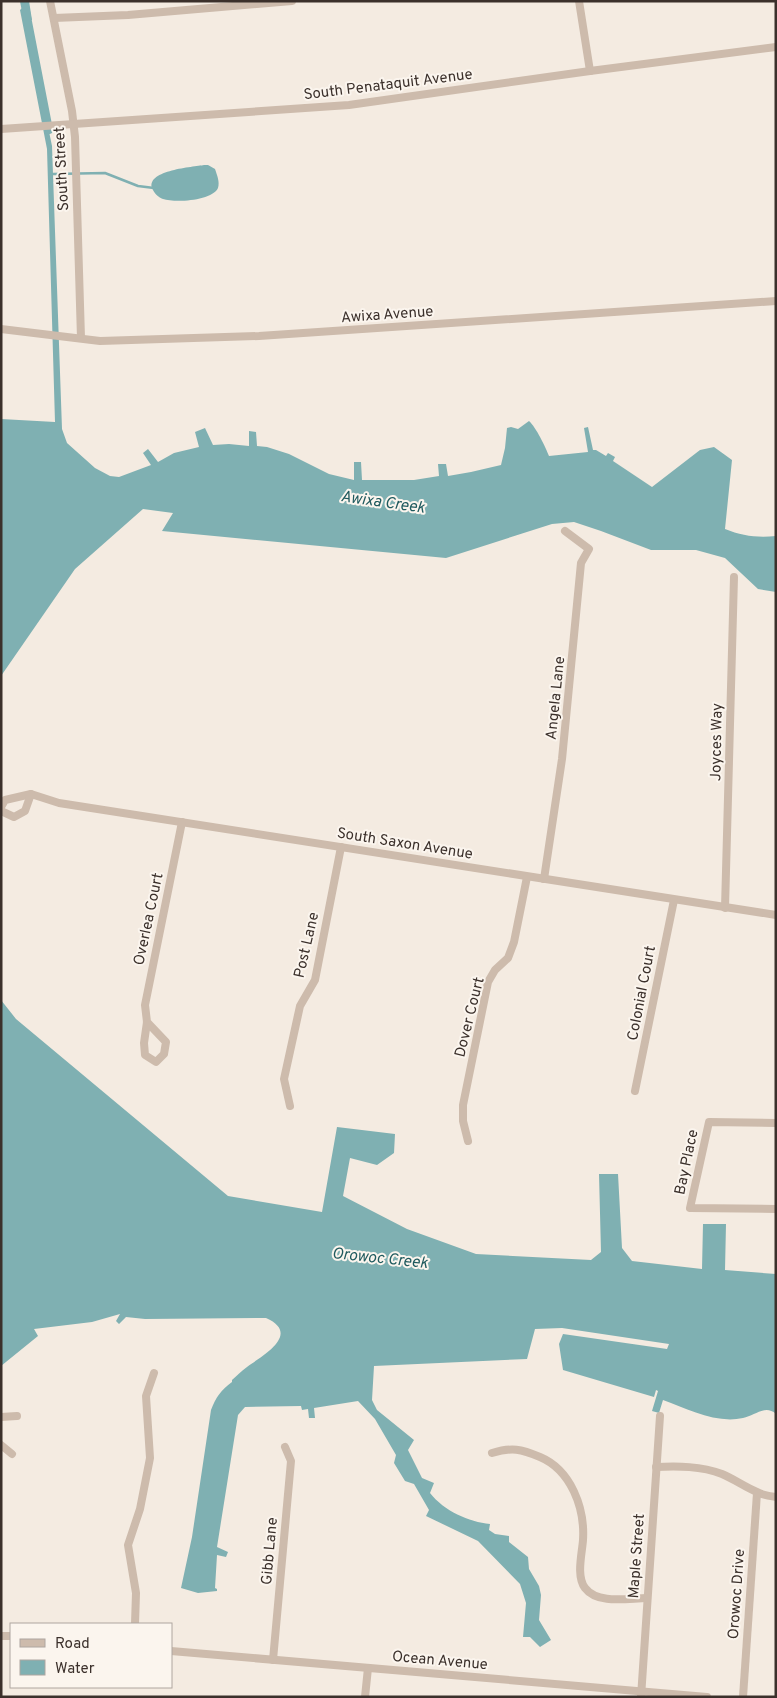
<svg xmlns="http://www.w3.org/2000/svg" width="777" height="1698" font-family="Overpass,sans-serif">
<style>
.water{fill:#7fb0b2}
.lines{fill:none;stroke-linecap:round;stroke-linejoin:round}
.stream{stroke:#7fb0b2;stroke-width:2.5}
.canal{stroke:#7fb0b2;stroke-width:8}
.minor{stroke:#cdbbac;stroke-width:8}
.labels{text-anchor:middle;stroke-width:4;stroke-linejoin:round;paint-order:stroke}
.street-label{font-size:15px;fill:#3b302b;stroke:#fbf5ee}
.water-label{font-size:16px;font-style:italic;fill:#1f5a5e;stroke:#fbf5ee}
</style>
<rect width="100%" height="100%" fill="#f4ebe1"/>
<!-- water -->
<g class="water">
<path d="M25,1H29L32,20H26L52,146L62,429L67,443L95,468L110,476L119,477L151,465L143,453L148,449L158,462L174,453L199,447L195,432L205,428L213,445L229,444L249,446V431L256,432L257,446L267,447L289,454L329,474L354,480V462H361L362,480H414L439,476L438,464H446L448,476L471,472L501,465L505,448L507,428L511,427L518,429L529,421C536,427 546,448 549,456L588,452L584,428L588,427L593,450H596L606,456L608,453L615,457L613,461L652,487L700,450L714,447L732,460L725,529C742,536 758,538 776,536V592L758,589L725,558L696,550H651L601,531L574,522L552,524L446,558L162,531L173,513L143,509L75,569L1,676V419L55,422L47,149L20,10L26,4Z"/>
<path d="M204,165H208L215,169C217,175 220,182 218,188C212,201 175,203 163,199C158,197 154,193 152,188C147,170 193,167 204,165Z"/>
<path d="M1,1000L16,1019L228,1196L322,1212L337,1127L395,1134L394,1153L377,1165L350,1158L343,1196L407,1229L476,1254L591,1260L601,1252L599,1174H618L622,1248L632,1261L702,1269L703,1224H726L725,1270L776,1274V1414C765,1404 755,1416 743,1418C716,1424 688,1409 663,1400L659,1413L652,1411L658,1391L656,1390L654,1397L563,1370L559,1344L563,1334L667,1349L669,1344L562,1328L535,1329L527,1359L374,1366L372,1400L377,1410L414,1440L408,1450L422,1478L434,1483L430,1493C444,1511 469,1522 490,1524L489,1530L495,1534L509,1536V1542L528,1557L529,1569L539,1586L541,1595L539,1620L551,1640L540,1647L530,1637H523L526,1603L520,1584L478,1541L426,1516L429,1510L414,1484L405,1481L394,1463L396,1455L375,1419L358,1401L314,1408L315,1418H309L308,1409L302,1410L301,1406L245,1407L238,1415L217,1547L228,1552L226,1557L217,1555L215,1588L217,1589V1591L198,1593L181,1588L192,1537L211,1410C216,1397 221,1390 232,1382V1380C237,1376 241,1371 247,1367C262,1356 302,1334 266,1318L145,1319L126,1317L119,1324L116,1321L120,1314L92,1322L34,1329L38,1336L1,1366Z"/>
</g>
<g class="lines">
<!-- stream -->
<path class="stream" d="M53,174L105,173L138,186L154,188"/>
<!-- canal -->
<path class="canal" d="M24,1L49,130"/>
<!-- minor -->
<g class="minor">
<path d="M50,1L72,111L75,137L81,338"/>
<path d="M579,1L590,71"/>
<path d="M54,18L128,15L292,1"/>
<path d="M1,129L349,105L590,71L776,47"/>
<path d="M1,329L100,341L259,336L776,301"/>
<path d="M1,807L5,800L31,794L59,803L776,915"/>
<path d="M1,811L14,817L25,811L31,794"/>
<path d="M544,879L562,759L581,563L589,549L565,531"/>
<path d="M725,908L734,577"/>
<path d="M147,1022L166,1042L164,1054L156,1062L145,1055L144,1043L147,1022L145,1005L182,822"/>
<path d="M635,1091L674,900"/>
<path d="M290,1106L284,1079L300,1006L315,980L341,847"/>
<path d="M776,1123L709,1122L690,1208L776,1209"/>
<path d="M468,1141L463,1121V1105L488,982L495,970L508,958L514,942L527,877"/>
<path d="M1,1417L17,1416"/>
<path d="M1,1445L12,1454"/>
<path d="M492,1453C512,1447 521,1449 540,1457C571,1470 585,1508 583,1540C582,1554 576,1576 585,1588C598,1605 629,1598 647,1598"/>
<path d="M656,1467C678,1466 701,1466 722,1474C734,1479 745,1487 757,1492C762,1495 770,1496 776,1497"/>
<path d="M135,1624L136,1593L128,1545L140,1509L150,1458L146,1396L154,1373"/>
<path d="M1,1636H11"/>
<path d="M171,1651L707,1697"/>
<path d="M273,1660L291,1461L285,1447"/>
<path d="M365,1697L368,1668"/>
<path d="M641,1697L660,1416"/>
<path d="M743,1697L757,1493"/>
</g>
</g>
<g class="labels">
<!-- street labels -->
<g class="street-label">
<text transform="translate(388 84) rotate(-7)" y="5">South Penataquit Avenue</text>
<text transform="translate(61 169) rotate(-93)" y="5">South Street</text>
<text transform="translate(387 314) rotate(-4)" y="5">Awixa Avenue</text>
<text transform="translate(555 698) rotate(-84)" y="5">Angela Lane</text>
<text transform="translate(716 742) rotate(-89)" y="5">Joyces Way</text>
<text transform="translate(405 843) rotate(9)" y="5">South Saxon Avenue</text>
<text transform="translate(148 919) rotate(-78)" y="5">Overlea Court</text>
<text transform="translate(306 945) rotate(-77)" y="5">Post Lane</text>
<text transform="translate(641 993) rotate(-79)" y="5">Colonial Court</text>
<text transform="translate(469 1017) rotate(-76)" y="5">Dover Court</text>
<text transform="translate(686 1162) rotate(-78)" y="5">Bay Place</text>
<text transform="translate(269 1551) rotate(-85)" y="5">Gibb Lane</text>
<text transform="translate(636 1556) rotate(-86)" y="5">Maple Street</text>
<text transform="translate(736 1594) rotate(-86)" y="5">Orowoc Drive</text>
<text transform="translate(440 1660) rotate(5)" y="5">Ocean Avenue</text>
</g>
<!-- water labels -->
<g class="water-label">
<text transform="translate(383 501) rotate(8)" y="6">Awixa Creek</text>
<text transform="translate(380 1257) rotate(6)" y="6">Orowoc Creek</text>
</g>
</g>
<!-- border -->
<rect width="777" height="1698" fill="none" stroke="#3b302b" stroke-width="5"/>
<!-- legend -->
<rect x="10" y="1623" width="162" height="65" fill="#fbf5ee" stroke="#aea6a0"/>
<rect x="20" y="1639" width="25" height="8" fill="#cdbbac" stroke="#aea6a0"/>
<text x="55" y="1648" font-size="15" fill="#3b302b">Road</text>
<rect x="20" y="1660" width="25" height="15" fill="#7fb0b2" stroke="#aea6a0"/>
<text x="55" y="1673" font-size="15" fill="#3b302b">Water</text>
</svg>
